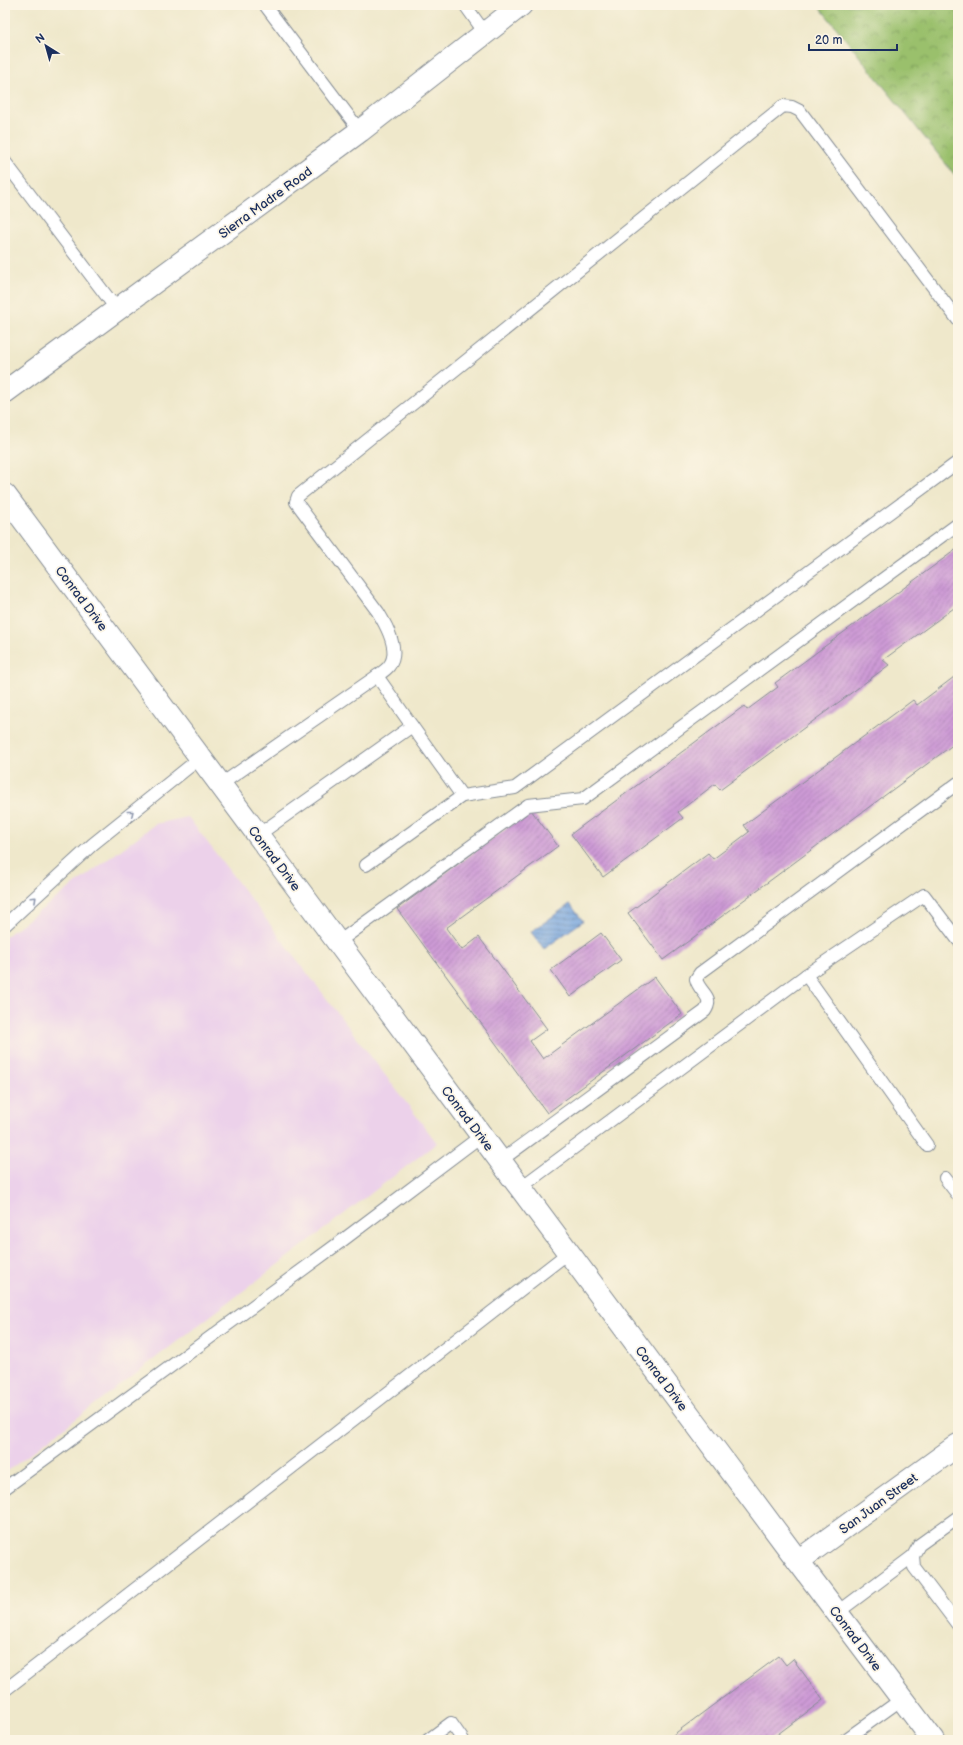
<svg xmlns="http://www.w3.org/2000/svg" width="963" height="1745" font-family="'Balsamiq Sans',sans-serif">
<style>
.built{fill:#ecd1ea}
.park{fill:url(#park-crowns);stroke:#5a7865}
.water{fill:url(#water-rules);stroke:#47699e}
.building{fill:url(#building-hatch)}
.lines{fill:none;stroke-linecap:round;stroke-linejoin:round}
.lane-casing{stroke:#858c94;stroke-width:14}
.street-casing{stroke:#858c94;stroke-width:24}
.secondary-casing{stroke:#858c94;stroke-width:24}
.lane{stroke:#fff;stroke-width:12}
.street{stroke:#fff;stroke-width:22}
.secondary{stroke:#fff;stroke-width:22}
.oneway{stroke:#8d97ae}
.labels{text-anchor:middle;stroke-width:3.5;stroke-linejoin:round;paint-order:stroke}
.street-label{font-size:13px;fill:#1b2f5e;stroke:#fcf5e5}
</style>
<defs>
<pattern id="park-crowns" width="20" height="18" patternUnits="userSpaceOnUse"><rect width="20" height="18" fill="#9ac06c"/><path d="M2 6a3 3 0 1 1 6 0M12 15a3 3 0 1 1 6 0" fill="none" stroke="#7d9c5c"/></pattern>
<pattern id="water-rules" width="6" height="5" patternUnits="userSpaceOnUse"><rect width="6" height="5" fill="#73a3dd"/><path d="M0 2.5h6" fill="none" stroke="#5e85b6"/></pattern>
<pattern id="building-hatch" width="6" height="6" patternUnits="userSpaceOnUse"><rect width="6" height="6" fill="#cd9ad5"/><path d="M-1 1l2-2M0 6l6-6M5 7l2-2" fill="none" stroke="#a67eb0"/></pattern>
</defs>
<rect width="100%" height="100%" fill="#fcf5e5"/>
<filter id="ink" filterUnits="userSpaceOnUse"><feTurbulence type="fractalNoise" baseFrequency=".025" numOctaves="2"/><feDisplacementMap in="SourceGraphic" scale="8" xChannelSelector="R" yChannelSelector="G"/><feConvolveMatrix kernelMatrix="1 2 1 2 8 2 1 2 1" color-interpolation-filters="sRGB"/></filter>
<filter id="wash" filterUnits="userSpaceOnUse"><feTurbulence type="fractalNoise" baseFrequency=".012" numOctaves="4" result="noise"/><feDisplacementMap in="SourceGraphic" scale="16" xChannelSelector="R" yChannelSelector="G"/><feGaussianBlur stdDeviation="0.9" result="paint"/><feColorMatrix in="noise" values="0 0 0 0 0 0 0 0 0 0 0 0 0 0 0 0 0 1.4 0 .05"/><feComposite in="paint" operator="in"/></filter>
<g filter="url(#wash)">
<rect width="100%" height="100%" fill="#efe8cb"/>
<!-- built -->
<path class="built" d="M188,817L437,1143L5,1473V937L155,824Z"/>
<!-- park -->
<path class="park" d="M818,5H958V179Z"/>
<!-- water -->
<path class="water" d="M570,904L583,921L544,949L531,932Z"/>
<g id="blocks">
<!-- building -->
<g class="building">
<path d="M958,548V605L883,660L889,665L720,790L715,784L678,812L683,818L603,877L571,834L744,706L747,710L778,687L775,683Z"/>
<path d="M958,674V741L663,960L628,913L708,853L713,859L749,832L744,825L913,700L917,705Z"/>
<path d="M531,810L558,846L446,928L462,950L479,937L547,1029L530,1041L543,1059L655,977L682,1014L547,1113L397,909Z"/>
<path d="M601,933L621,960L570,997L551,970Z"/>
<path d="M779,1656L786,1665L793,1659L823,1700L770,1740H677L673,1735Z"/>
</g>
</g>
</g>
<g filter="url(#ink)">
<use href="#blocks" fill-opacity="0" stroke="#858c94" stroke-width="1"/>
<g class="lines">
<defs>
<g id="lane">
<path d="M265,5L360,131"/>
<path d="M465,5L485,33"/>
<path d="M5,162L118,311"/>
<path d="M377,676L412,726"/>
<path d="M220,785L377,676C381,673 386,670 389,666C401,651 386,625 378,612L296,502L298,496L783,106L792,107L800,111L958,320"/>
<path d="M462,796L515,788L958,462"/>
<path d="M258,835L412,726L462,796L366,865"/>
<path d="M5,925L93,844L200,758"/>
<path d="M337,943L528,805L583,799L958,524"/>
<path d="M806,975L924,895L958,940"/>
<path d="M500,1161L705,1011C715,996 699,993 696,979L700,973L958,783"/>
<path d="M945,1178L958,1195"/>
<path d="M520,1188L806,975L927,1145"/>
<path d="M5,1488L343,1240L481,1136"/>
<path d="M958,1517L919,1545L913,1556L914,1567L958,1625"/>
<path d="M837,1613L913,1556"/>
<path d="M5,1690L568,1253"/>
<path d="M428,1740L451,1723L463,1740"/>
<path d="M845,1740L902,1699"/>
</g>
<g id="street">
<path d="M5,392L360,131L521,5"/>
<path d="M798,1561L958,1445"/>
</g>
<path id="secondary" d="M5,495L798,1561L933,1740"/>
</defs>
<!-- lane casing -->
<use href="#lane" class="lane-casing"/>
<!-- street casing -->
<use href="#street" class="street-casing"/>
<!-- secondary casing -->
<use href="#secondary" class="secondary-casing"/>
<!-- lane -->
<use href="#lane" class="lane"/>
<!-- street -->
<use href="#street" class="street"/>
<!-- secondary -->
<use href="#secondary" class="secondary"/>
</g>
<!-- one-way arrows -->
<defs><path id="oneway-chevron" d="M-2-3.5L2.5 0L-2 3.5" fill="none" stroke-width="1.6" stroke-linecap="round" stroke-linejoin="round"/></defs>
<g class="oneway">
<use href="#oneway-chevron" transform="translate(131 813) rotate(-39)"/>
<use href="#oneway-chevron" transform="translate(34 899) rotate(-43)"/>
</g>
</g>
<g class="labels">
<!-- street labels -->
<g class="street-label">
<text transform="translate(265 202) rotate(-36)" y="5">Sierra Madre Road</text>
<text transform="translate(82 598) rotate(53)" y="5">Conrad Drive</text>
<text transform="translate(275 858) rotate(53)" y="5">Conrad Drive</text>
<text transform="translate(468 1118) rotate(53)" y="5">Conrad Drive</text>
<text transform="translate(662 1378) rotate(53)" y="5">Conrad Drive</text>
<text transform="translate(878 1503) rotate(-36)" y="5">San Juan Street</text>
<text transform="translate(856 1638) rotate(53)" y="5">Conrad Drive</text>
</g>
</g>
<!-- margin -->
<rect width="963" height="1745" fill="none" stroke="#fcf5e5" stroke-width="20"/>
<!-- north arrow -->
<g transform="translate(46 46) rotate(323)" stroke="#fcf5e5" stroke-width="3" paint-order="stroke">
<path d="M0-3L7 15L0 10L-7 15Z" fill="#1b2f5e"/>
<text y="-6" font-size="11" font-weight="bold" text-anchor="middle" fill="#1b2f5e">N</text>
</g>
<!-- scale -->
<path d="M809 44v6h88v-6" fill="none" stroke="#1b2f5e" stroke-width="2"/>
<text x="815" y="44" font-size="12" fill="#1b2f5e" stroke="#fcf5e5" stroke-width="3" paint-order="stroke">20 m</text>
</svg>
